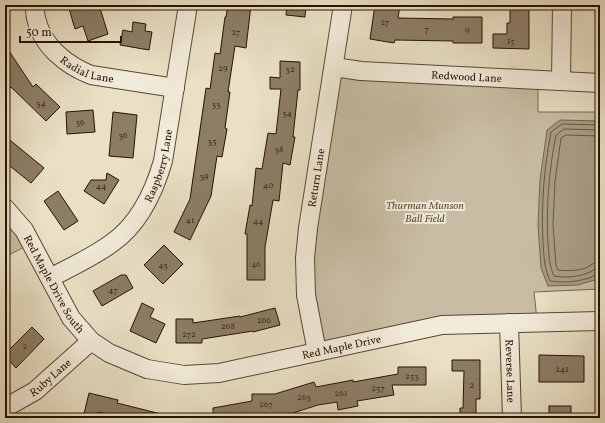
<svg xmlns="http://www.w3.org/2000/svg" width="605" height="423" font-family="Vollkorn,serif">
<style>
.green{fill:#c8bda4;stroke:#786852}
.water{fill:#a79a82;stroke:#74644e}
.lines{fill:none;stroke-linecap:round;stroke-linejoin:round}
.shore{stroke:#675641;stroke-width:1}
.building{fill:#8c7d66;stroke:#271200}
.minor-casing{stroke:#584631;stroke-width:20}
.minor{stroke:#f1ebd9;stroke-width:18}
.labels{text-anchor:middle;stroke-width:4;stroke-linejoin:round;paint-order:stroke}
.number-label{font-size:9px;fill:#402d1a}
.street-label{font-size:11px;fill:#271200;stroke:#f1ebd9}
.park-label{font-size:11px;font-style:italic;fill:#5f4e39;stroke:#f1ebd9}
</style>
<rect width="100%" height="100%" fill="#e9e0c5"/>
<filter id="stains"><feTurbulence type="fractalNoise" baseFrequency=".005" numOctaves="4"/><feColorMatrix values="0 0 0 0 .2 0 0 0 0 .09 0 0 0 0 .02 0 0 0 .5 -.17"/></filter>
<radialGradient id="worn" r=".72"><stop offset=".6" stop-color="#630" stop-opacity="0"/><stop offset="1" stop-color="#630" stop-opacity=".3"/></radialGradient>
<!-- green -->
<g class="green">
<path d="M336,70L538,81V112H600V289L534,292L537,320L319,348L309,294Z"/>
<path d="M5,215L30,244L5,257Z"/>
</g>
<!-- water -->
<path class="water" d="M560,120L600,121V272L598,279L578,285L548,286L541,268L538,225L540,180L547,130Z"/>
<g class="lines">
<!-- shore -->
<g class="shore">
<path d="M600,125L562,124L551,132C544,168 541,206 543,242C544,257 544,267 550,281C563,283 576,282 589,278C593,277 596,274 600,273"/>
<path d="M600,130L564,129L556,135C549,170 546,207 548,243C549,254 549,265 554,276C565,278 577,277 588,273C593,271 595,268 600,268"/>
<path d="M600,136L566,135L561,138L555,181L553,225L556,265L558,270C567,271 579,271 588,267C592,264 595,262 600,262"/>
</g>
</g>
<!-- building -->
<g class="building">
<path d="M68,5H99L108,34L88,41L83,26L75,29Z"/>
<path d="M228,5H251L246,48L235,46L228,92H230L225,128L227,129L222,157L217,156L211,196L190,240L174,232L190,199L206,88L210,89L215,53L220,54L225,17H226Z"/>
<path d="M287,5H306L305,17L286,15Z"/>
<path d="M375,5H400L398,18L453,19V17H482V43H453V41L395,40L394,43L370,39Z"/>
<path d="M510,5H529V49L493,48V34H507V23H510Z"/>
<path d="M133,22L146,24L145,31L152,32L149,50L120,45L123,30L132,32Z"/>
<path d="M5,45L33,87L36,84L60,107L46,121L11,87L10,88L5,81Z"/>
<path d="M280,61L300,62V90H298L293,137H295L290,165L283,163L279,201L273,200L265,247V280H247V234H245L250,205L252,206L256,168L262,169L268,133L276,134L281,89H270V77L280,78Z"/>
<path d="M93,110L95,132L67,134L66,112Z"/>
<path d="M113,112L137,115L133,158L109,156Z"/>
<path d="M5,136L44,168L31,183L5,162Z"/>
<path d="M107,173L119,180L104,204L84,191L91,180H106Z"/>
<path d="M58,191L78,221L64,230L44,201Z"/>
<path d="M164,245L183,264L163,284L144,265Z"/>
<path d="M121,275H126L133,288L102,306L93,291Z"/>
<path d="M142,303L154,309L150,317L165,324L156,343L130,331Z"/>
<path d="M275,308L280,325L253,332V331L202,339V343H176V319H193V323L240,316V317Z"/>
<path d="M32,327L44,339L16,368L5,356V354Z"/>
<path d="M539,355L584,356V382H539Z"/>
<path d="M452,360H480V399H476V418H460V408H463L464,371H452Z"/>
<path d="M398,367H426V385H392L394,395L357,401L358,406L338,410L337,402L318,405L290,414H244V418H215V414H213V408L252,401V394H275L314,382L316,387L353,380V382L398,374Z"/>
<path d="M89,393L118,400L117,403L161,414L160,418H122L98,412L97,418H83Z"/>
<rect x="549" y="406" width="22" height="12"/>
</g>
<g class="lines">
<defs>
<g id="minor">
<path id="s1" d="M35,5C35,9 35,14 36,18C42,46 66,65 91,75L175,88"/>
<path id="s2" d="M334,67L361,71L600,83"/>
<path d="M561,81L562,5"/>
<path id="s3" d="M5,208L24,230L71,318L91,341L109,353L147,369L184,375L219,373L442,325L600,321"/>
<path id="s4" d="M50,278C71,267 93,257 112,243C139,224 154,192 163,161L188,5"/>
<path id="s5" d="M509,323L512,418"/>
<path id="s6" d="M317,352L306,295L305,258L308,228L343,5"/>
<path id="s7" d="M5,406L12,404L35,391L91,341"/>
</g>
</defs>
<!-- minor casing -->
<use href="#minor" class="minor-casing"/>
<!-- minor -->
<use href="#minor" class="minor"/>
</g>
<g class="labels">
<!-- number labels -->
<g class="number-label">
<text x="385" y="25">27</text>
<text x="427" y="32">7</text>
<text x="467" y="33">9</text>
<text x="236" y="35">27</text>
<text x="511" y="44">15</text>
<text x="223" y="71">29</text>
<text x="290" y="72">32</text>
<text x="41" y="106">34</text>
<text x="216" y="107">33</text>
<text x="287" y="116">34</text>
<text x="80" y="125">36</text>
<text x="123" y="138">36</text>
<text x="212" y="144">35</text>
<text x="279" y="152">38</text>
<text x="204" y="179">39</text>
<text x="268" y="188">40</text>
<text x="101" y="189">44</text>
<text x="190" y="223">41</text>
<text x="258" y="224">44</text>
<text x="256" y="267">46</text>
<text x="163" y="268">45</text>
<text x="113" y="293">47</text>
<text x="264" y="323">266</text>
<text x="228" y="329">268</text>
<text x="189" y="337">272</text>
<text x="25" y="349">2</text>
<text x="562" y="372">241</text>
<text x="412" y="379">253</text>
<text x="472" y="388">2</text>
<text x="378" y="391">257</text>
<text x="341" y="396">261</text>
<text x="304" y="400">263</text>
<text x="266" y="407">267</text>
</g>
<!-- street labels -->
<g class="street-label">
<text dy="4" stroke="none"><textPath href="#s1" startOffset="90">Radial Lane</textPath></text>
<text dy="4" stroke="none"><textPath href="#s2" startOffset="133">Redwood Lane</textPath></text>
<text dy="4" stroke="none"><textPath href="#s4" startOffset="164">Raspberry Lane</textPath></text>
<text dy="4" stroke="none"><textPath href="#s6" startOffset="176">Return Lane</textPath></text>
<text dy="4" stroke="none"><textPath href="#s3" startOffset="91">Red Maple Drive South</textPath></text>
<text dy="4" stroke="none"><textPath href="#s3" startOffset="420">Red Maple Drive</textPath></text>
<text dy="4" stroke="none"><textPath href="#s5" startOffset="48">Reverse Lane</textPath></text>
<text dy="4" stroke="none"><textPath href="#s7" startOffset="54">Ruby Lane</textPath></text>
</g>
<!-- park labels -->
<g class="park-label">
<text x="425" y="209">Thurman Munson<tspan x="425" dy="13">Ball Field</tspan></text>
</g>
</g>
<!-- margin -->
<rect width="605" height="423" fill="none" stroke="#e9e0c5" stroke-width="20"/>
<rect x="6" y="6" width="593" height="411" fill="none" stroke="#271200" stroke-width="2"/>
<rect x="10" y="10" width="585" height="403" fill="none" stroke="#271200"/>
<!-- scale -->
<path d="M20 36v6h101v-6" fill="none" stroke="#271200" stroke-width="2"/>
<text x="26" y="36" font-size="12" fill="#271200" stroke="#f1ebd9" stroke-width="3" paint-order="stroke">50 m</text>
<rect width="100%" height="100%" filter="url(#stains)"/>
<rect width="100%" height="100%" fill="url(#worn)"/>
</svg>
